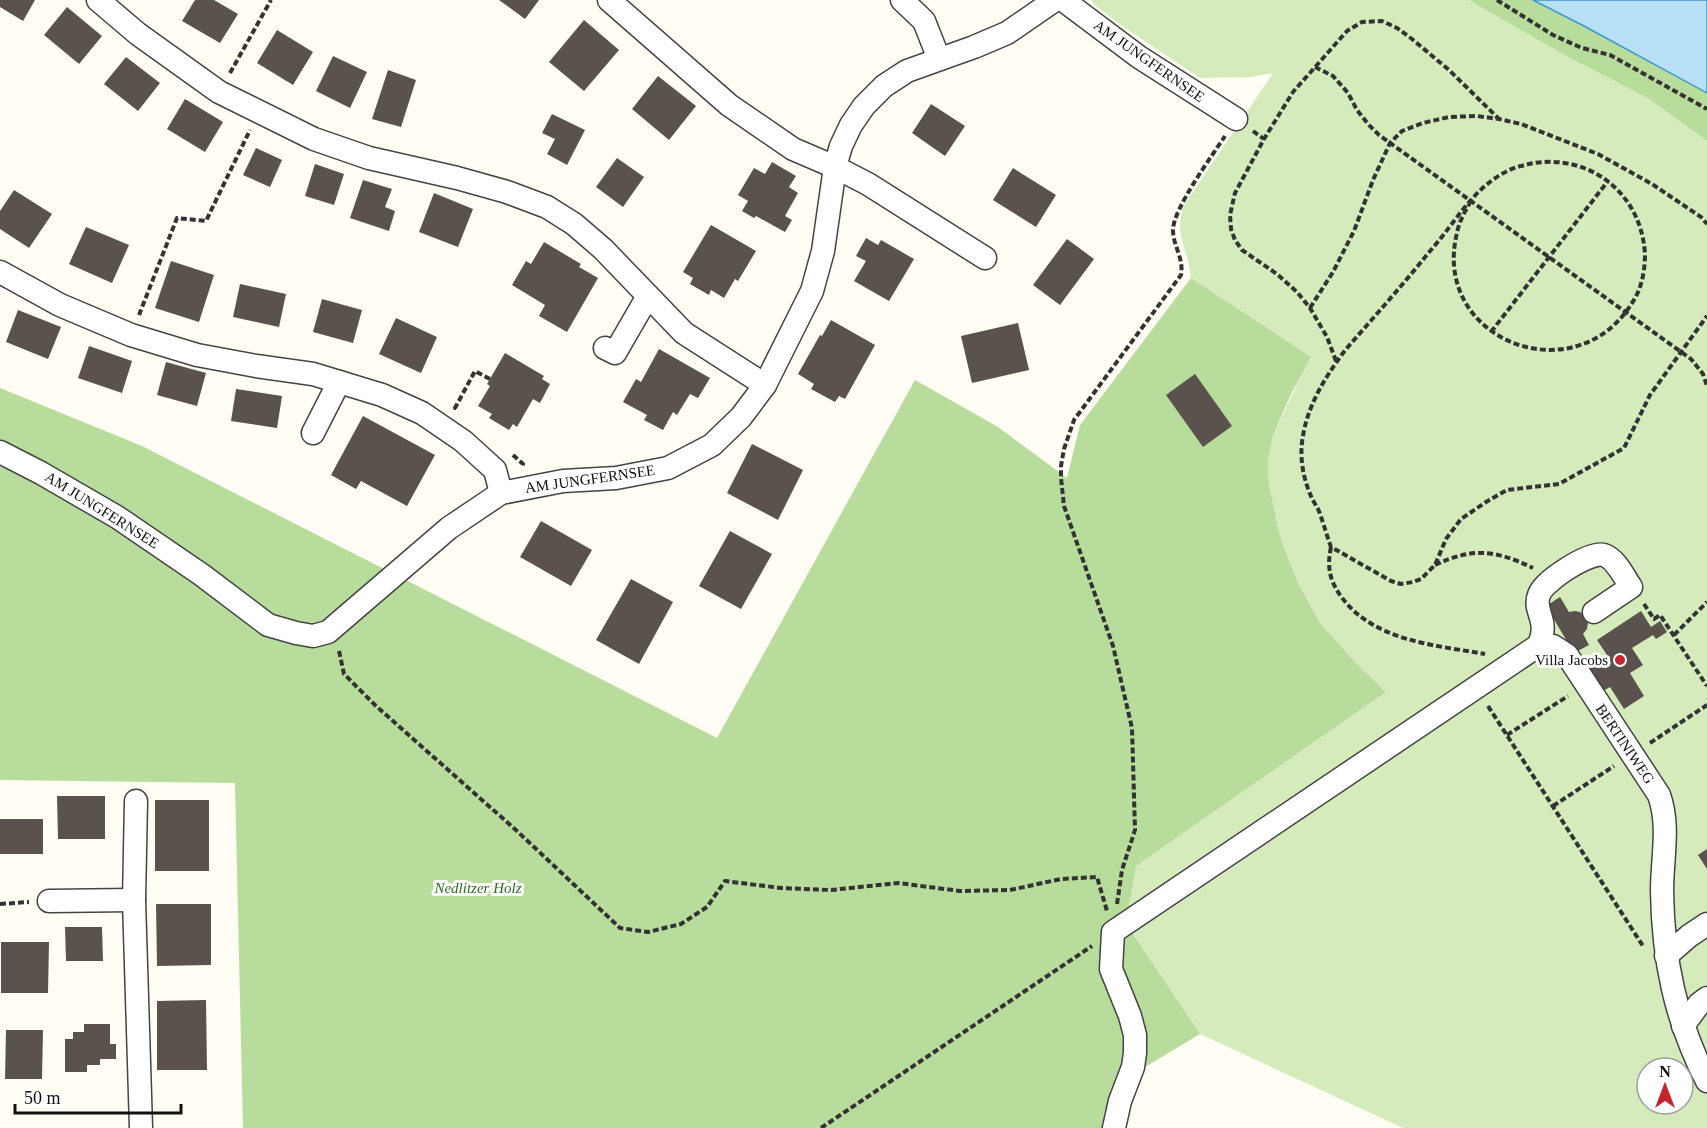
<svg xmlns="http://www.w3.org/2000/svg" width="1707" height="1128" font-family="'Times New Roman',serif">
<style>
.green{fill:#d5ebbc;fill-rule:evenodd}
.forest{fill:#b8dc9b}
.water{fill:#b8e0f7;stroke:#3d96d0;stroke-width:1.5}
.building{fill:#5a524c}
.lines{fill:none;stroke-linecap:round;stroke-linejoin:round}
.minor-casing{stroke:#444;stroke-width:25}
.path{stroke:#333;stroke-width:4;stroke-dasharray:6 3;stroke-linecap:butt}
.minor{stroke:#fff;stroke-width:22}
.poi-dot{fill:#c4252d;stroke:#fff;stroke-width:2}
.labels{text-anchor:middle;stroke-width:6;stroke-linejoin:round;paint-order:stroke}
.street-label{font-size:15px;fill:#111;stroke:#fff}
.poi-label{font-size:15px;fill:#111;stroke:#fff;text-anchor:end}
.park-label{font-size:15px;font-style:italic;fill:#2e6b1e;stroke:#fff}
</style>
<rect width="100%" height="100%" fill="#fffdf4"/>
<!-- green -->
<path class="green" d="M1091,0H1469L1646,97L1707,141V1128H1403L1200,1034L1126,922L1136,866L1386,692L1357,664L1320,623L1298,583L1282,543L1277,523L1268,479V459L1273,435L1310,357L1191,278C1189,249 1174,238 1183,207L1273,73L1250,77L1200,78L1122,26L1097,7ZM1647,1068H1683V1104H1647Z"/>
<!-- forest -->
<g class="forest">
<path d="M1469,0H1533L1584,26L1707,93V141L1646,97L1563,54Z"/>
<path d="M1191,278L1311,357L1291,394L1273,435L1268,459V479L1277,523L1282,543L1298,583L1320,623L1357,664L1386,692L1136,866L1126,923L1200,1034L1117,1084L1105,1112L1103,1128H243L235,783L0,780V388L142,446L717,738L915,380L998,427L1067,478L1080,425Z"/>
</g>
<!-- water -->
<path class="water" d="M1533,0H1707V93L1584,26Z"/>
<!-- building -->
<g class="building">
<path d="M0,0H35L23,21L0,7Z"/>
<path d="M195,0H214L238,14L220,43L182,21Z"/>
<path d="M499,0H539L525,19Z"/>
<path d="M67,7L102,36L79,64L44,35Z"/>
<path d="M584,20L619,50L584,91L549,62Z"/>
<path d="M277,30L313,52L293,85L257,63Z"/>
<path d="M333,56L367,72L350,108L316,91Z"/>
<path d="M126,57L160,83L138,111L104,84Z"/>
<path d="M388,70L416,80L401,127L372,119Z"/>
<path d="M658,76L696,106L669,140L632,109Z"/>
<path d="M185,99L223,122L205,152L167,129Z"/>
<path d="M931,104L965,126L945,156L912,133Z"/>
<path d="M552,114L585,130L567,165L547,154L555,139L542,133Z"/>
<path d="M256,148L282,160L270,187L243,175Z"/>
<path d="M617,158L644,177L623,207L596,187Z"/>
<path d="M772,162L796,176L789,187L798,193L785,216L792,220L785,232L756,216L754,218L742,211L748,201L738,195L754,168L765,174Z"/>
<path d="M315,164L344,174L334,205L305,196Z"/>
<path d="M1013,168L1056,195L1036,227L993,200Z"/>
<path d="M363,180L392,189L385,207L395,211L389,231L350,218Z"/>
<path d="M14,190L52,214L29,248L0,229V211Z"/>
<path d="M434,193L473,209L458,247L419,232Z"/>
<path d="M711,225L756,251L738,281L735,279L724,298L711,290L709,295L690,284L693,278L683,272Z"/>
<path d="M86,227L129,245L112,283L69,264Z"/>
<path d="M866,238L878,245L881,240L914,259L889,301L854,281L866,261L856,256Z"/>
<path d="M1067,239L1094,259L1060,305L1033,285Z"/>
<path d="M544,242L581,264L579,267L598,278L567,332L539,316L545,305L512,285L526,261L531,264Z"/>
<path d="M171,261L214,275L199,322L155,308Z"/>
<path d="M240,284L286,294L279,327L233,317Z"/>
<path d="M322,299L362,310L353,343L313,332Z"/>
<path d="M18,310L61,327L48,359L6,342Z"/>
<path d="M396,318L437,337L421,373L379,354Z"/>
<path d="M831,320L875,345L845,399L839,396L835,402L811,389L814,384L798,374L820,335L822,336Z"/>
<path d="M1018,323L1029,370L972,383L961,336Z"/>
<path d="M89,346L132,361L122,393L78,378Z"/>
<path d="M659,349L710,378L698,398L690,394L677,415L673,412L663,430L644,420L647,415L623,402L636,379L641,382Z"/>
<path d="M505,353L544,376L542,379L550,384L540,403L533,399L517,427L513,424L509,430L489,418L492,414L478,406L490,386L487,384Z"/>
<path d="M166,362L206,373L197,406L157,395Z"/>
<path d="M1195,374L1232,426L1203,447L1166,395Z"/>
<path d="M236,389L282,396L277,428L231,421Z"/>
<path d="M363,416L435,455L407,506L361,481L356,489L331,475Z"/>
<path d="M752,444L803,470L778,520L727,493Z"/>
<path d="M541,521L592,550L571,586L520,557Z"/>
<path d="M730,531L772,554L741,609L699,586Z"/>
<path d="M631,579L673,602L639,664L596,640Z"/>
<path d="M1560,597L1569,612L1575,611L1580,612L1585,616L1588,623L1587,629L1583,634L1589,645L1574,653L1546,606Z"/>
<path d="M1641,611L1651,627L1660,621L1667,632L1656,639L1653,635L1632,648L1643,665L1630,673L1644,696L1624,709L1610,687L1603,691L1588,668L1607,655L1597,640Z"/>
<path d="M57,796H105V839H58Z"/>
<rect x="155" y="800" width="54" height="71"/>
<rect x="0" y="819" width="43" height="35"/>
<path d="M1707,849V869L1698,855Z"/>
<path d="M156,904H211V965L157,966Z"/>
<path d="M65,927H102L103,961H66Z"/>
<path d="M1,942H49L48,993H1Z"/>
<path d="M206,1000L207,1070H157V1001Z"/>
<path d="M84,1024H110V1044H116V1059H100V1065H87V1072H65V1039H73V1032H84Z"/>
<path d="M6,1030H43L42,1079H5Z"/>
</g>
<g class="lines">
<defs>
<g id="minor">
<path d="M98,0L138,34L219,92L314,139L369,158L457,178L507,192L547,207L574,224L603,249L684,333L765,385"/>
<path d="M609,0L729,105L793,149L835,167L868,184L985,258"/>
<path d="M902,0L924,21L939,59"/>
<path d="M1063,0L1139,57L1236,119"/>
<path d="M0,272L60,305L131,335L197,355L256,366L313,374L382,395L422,413L463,441L495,470L501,493"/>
<path d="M605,348L615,353L648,296"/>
<path d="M313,433L339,382"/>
<path d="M0,452L41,473L117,517L202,575L268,625L296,633L313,636L328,632L449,528L501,493L563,481L616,478L668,468L712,445L741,417L765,385L812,291L823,251L835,167L841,146L851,125L864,106L884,86L907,71L974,47L1007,33L1055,0"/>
<path d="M1594,612L1631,587C1624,577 1616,559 1604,555C1590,551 1543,581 1539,595C1535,605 1540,612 1542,622C1544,630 1542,637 1539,645L1553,646L1567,655L1659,795C1670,825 1662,859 1662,891C1663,959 1675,1019 1707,1081"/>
<path d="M136,801L134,900L141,1128"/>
<path d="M49,901L134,900"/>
<path d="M1666,956L1689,936L1707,924"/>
<path d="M1683,1026L1699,1004L1707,998"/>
<path d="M1114,1128L1120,1101L1133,1067L1135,1053V1035L1130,1016L1111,969L1113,932L1539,645"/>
</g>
</defs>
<!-- minor casing -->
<use href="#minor" class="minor-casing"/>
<!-- path -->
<g class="path">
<path d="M1497,0L1553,35L1582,48L1610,55L1707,109"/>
<path d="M1315,67L1333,76L1348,93L1357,110L1368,124L1379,135L1691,359L1703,374L1707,386"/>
<path d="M230,73L271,0"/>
<path d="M1253,131L1264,139"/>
<path d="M1471,201C1465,211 1459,222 1457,233C1430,341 1579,398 1635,298C1642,286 1645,269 1645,255C1642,190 1583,148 1521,166C1508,169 1496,177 1486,185C1464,204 1449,230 1430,251C1410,276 1389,300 1368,324C1357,337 1345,349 1336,363C1321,384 1307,410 1303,436C1299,456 1303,478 1311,496C1313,502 1318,507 1320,514C1324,525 1327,536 1331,547L1391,581L1401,584L1413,582L1421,579L1435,565L1446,539L1461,519L1486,502L1507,490L1559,484L1624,448L1650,395L1707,316"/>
<path d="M1310,308L1333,272L1354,231L1373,180L1390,143L1402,131L1423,123L1449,117L1477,116L1499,119L1521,124L1598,154L1652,184L1701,217L1707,224"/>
<path d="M139,315L177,218L206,221L250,130"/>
<path d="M1491,332L1608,181"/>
<path d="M1336,361L1327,337L1310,308L1297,292L1277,274L1242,250L1235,240L1231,229L1230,215L1235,193L1264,139L1293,92L1347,31L1362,22L1382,21L1397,28L1412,39L1449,70L1499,119"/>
<path d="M456,408H455L475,371L490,379"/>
<path d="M513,455L523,464L522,467"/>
<path d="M1331,547C1327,566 1329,579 1340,595C1372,641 1434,645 1485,654"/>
<path d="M1435,565C1474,547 1495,550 1533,568"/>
<path d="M1644,604L1654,619L1660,615L1707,686"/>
<path d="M1674,635L1707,602"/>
<path d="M339,651L344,674L376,706L517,831L620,928L648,932L681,924L707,907L725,881L781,888L831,890L898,883L960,891L1010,890L1061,879L1097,877L1107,911"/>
<path d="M1488,706L1643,946"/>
<path d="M1507,735L1568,696"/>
<path d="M1650,743L1707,705"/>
<path d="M1553,806L1614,766"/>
<path d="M0,904L29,902"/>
<path d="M1117,904L1122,870L1135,830L1132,728L1113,646L1064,506L1061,478V466L1064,449L1074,420L1181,275C1184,258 1173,246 1173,230C1173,209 1212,156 1225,136"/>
<path d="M821,1128L1092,946"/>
</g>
<!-- minor -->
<use href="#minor" class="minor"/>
</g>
<!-- markers -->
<circle class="poi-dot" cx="1620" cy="660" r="6"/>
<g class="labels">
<!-- street labels -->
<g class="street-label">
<text transform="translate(1149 61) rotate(35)" y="5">AM JUNGFERNSEE</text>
<text transform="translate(590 479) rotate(-8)" y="5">AM JUNGFERNSEE</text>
<text transform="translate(102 510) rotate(32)" y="5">AM JUNGFERNSEE</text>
<text transform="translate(1625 744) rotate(56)" y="5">BERTINIWEG</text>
</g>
<!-- poi labels -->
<g class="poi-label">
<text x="1608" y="665">Villa Jacobs</text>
</g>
<!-- park labels -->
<g class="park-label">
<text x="478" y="893">Nedlitzer Holz</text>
</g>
</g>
<!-- north arrow -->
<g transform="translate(1665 1086)"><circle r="28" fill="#ffffff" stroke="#a0a0a0" stroke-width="1.5"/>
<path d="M0-4.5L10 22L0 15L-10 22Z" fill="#c4252d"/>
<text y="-9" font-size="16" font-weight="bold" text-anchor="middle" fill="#111111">N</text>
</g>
<!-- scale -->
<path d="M15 1104v9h166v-9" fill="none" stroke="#111111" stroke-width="3"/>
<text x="24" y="1104" font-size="18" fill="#111111" stroke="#ffffff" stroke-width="4.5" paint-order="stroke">50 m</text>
</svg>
